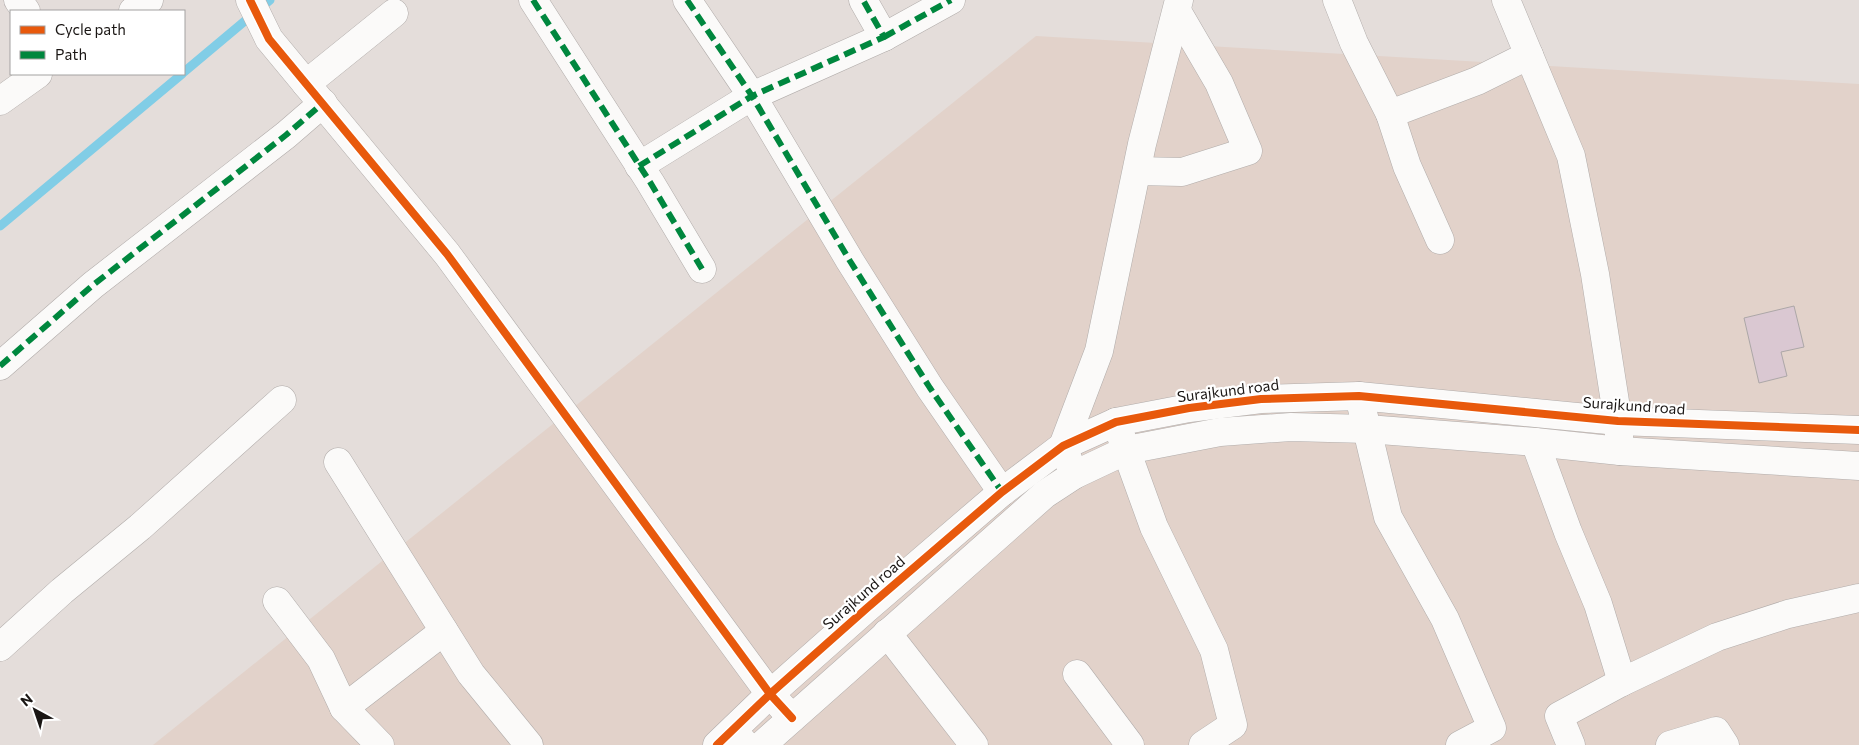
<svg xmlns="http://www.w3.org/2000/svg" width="1859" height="745" font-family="Commissioner,sans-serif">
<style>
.commercial{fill:#e2d2ca}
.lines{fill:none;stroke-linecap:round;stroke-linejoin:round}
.stream{stroke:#81cde6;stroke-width:9}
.building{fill:#dac8d2;stroke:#aca7a7}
.street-casing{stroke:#b1acaa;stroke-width:29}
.secondary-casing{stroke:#b1acaa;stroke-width:29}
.street{stroke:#fbfaf9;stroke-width:28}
.secondary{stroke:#fbfaf9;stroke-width:28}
.quiet{stroke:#00873e;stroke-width:6;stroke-dasharray:12 6;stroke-linecap:butt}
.cycleway-casing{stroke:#fff;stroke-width:11}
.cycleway{stroke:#e8590c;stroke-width:8}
.labels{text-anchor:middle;stroke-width:4.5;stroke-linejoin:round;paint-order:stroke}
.street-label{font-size:15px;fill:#1a1614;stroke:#fff}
</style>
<rect width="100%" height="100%" fill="#e4ddda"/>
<!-- commercial -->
<path class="commercial" d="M1036,36L1859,84V745H153Z"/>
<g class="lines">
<!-- stream -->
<g class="stream">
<path d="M184,72L270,0"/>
<path d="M0,226L182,74"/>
</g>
</g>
<!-- building -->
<path class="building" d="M1794,306L1804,347L1781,352L1787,376L1759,383L1744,318Z"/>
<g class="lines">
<defs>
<g id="street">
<path d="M18,0L26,11"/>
<path d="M250,0L269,39L447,254L770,694L792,718"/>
<path d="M533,0L650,182L702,269"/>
<path d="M687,0L752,96L850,261L930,388L1002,492"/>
<path d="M1337,0L1354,43L1390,114L1407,166L1440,240"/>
<path d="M1506,0L1571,156L1595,274L1618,421L1620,451"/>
<path d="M133,11L149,0"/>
<path d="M884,37L951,0"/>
<path d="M306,84L394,13"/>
<path d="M0,101L38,74"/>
<path d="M1390,114L1477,81L1529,55"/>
<path d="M639,166L752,96L884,37L863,0"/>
<path d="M1137,171L1182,172L1248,151L1219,83L1177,11"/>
<path d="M0,366L93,285L286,135L323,103"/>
<path d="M1359,396L1388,517L1445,619L1492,728L1460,745"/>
<path d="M1116,422L1154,527L1214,650L1233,725L1203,745"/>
<path d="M1535,442L1568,532L1598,604L1622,682L1717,637L1788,614L1859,598"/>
<path d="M338,462L471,674L529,745"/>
<path d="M1074,475L1063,446L1099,351L1142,144L1179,0"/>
<path d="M277,601L321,659L344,708"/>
<path d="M887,633L974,745"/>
<path d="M0,647L62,591L140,527L282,400"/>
<path d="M1077,674L1130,745"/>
<path d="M733,731L746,745"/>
<path d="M380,745L344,708L444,631"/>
<path d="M1571,745L1559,716L1622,682"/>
<path d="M1670,745L1716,731L1725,745"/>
</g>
<g id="secondary">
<path d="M717,745L770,694L867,608L1002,492L1063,446L1116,422L1189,408L1261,399L1359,396L1618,421L1859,430"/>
<path d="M762,745L1045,494L1074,475L1127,450L1220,432L1291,427L1367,429L1535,442L1620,451L1859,466"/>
</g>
</defs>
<!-- street casing -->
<use href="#street" class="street-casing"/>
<!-- secondary casing -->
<use href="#secondary" class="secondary-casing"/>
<!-- street -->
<use href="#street" class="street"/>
<!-- secondary -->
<use href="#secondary" class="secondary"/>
<!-- quiet -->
<g class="quiet">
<path d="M533,0L650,182L702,269"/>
<path d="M687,0L752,96L850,261L930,388L1002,492"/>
<path d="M884,37L951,0"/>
<path d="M639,166L752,96L884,37L863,0"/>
<path d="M0,366L93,285L286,135L323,103"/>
</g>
<defs>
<g id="cycleway">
<path d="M250,0L269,39L447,254L770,694L792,718"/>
<path d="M717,745L770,694L867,608L1002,492L1063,446L1116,422L1189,408L1261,399L1359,396L1618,421L1859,430"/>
</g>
</defs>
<!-- cycleway casing -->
<use href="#cycleway" class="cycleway-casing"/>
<!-- cycleway -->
<use href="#cycleway" class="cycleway"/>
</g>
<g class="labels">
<!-- street labels -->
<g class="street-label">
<text transform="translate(1228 391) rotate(-7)" y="5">Surajkund road</text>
<text transform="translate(1634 406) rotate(4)" y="5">Surajkund road</text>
<text transform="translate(864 593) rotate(-41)" y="5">Surajkund road</text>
</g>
</g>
<!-- legend -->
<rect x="10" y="10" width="175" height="65" fill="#ffffff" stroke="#a3a2a1"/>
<rect x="20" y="26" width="25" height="8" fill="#e8590c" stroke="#a3a2a1"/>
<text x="55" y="35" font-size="15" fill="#1a1614">Cycle path</text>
<rect x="20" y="51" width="25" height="8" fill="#00873e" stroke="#a3a2a1"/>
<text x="55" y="60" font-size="15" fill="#1a1614">Path</text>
<!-- north arrow -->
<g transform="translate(35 710) rotate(320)" stroke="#ffffff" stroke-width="4" paint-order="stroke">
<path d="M0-4L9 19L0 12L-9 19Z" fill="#1a1614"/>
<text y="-8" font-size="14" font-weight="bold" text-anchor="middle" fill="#1a1614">N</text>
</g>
</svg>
